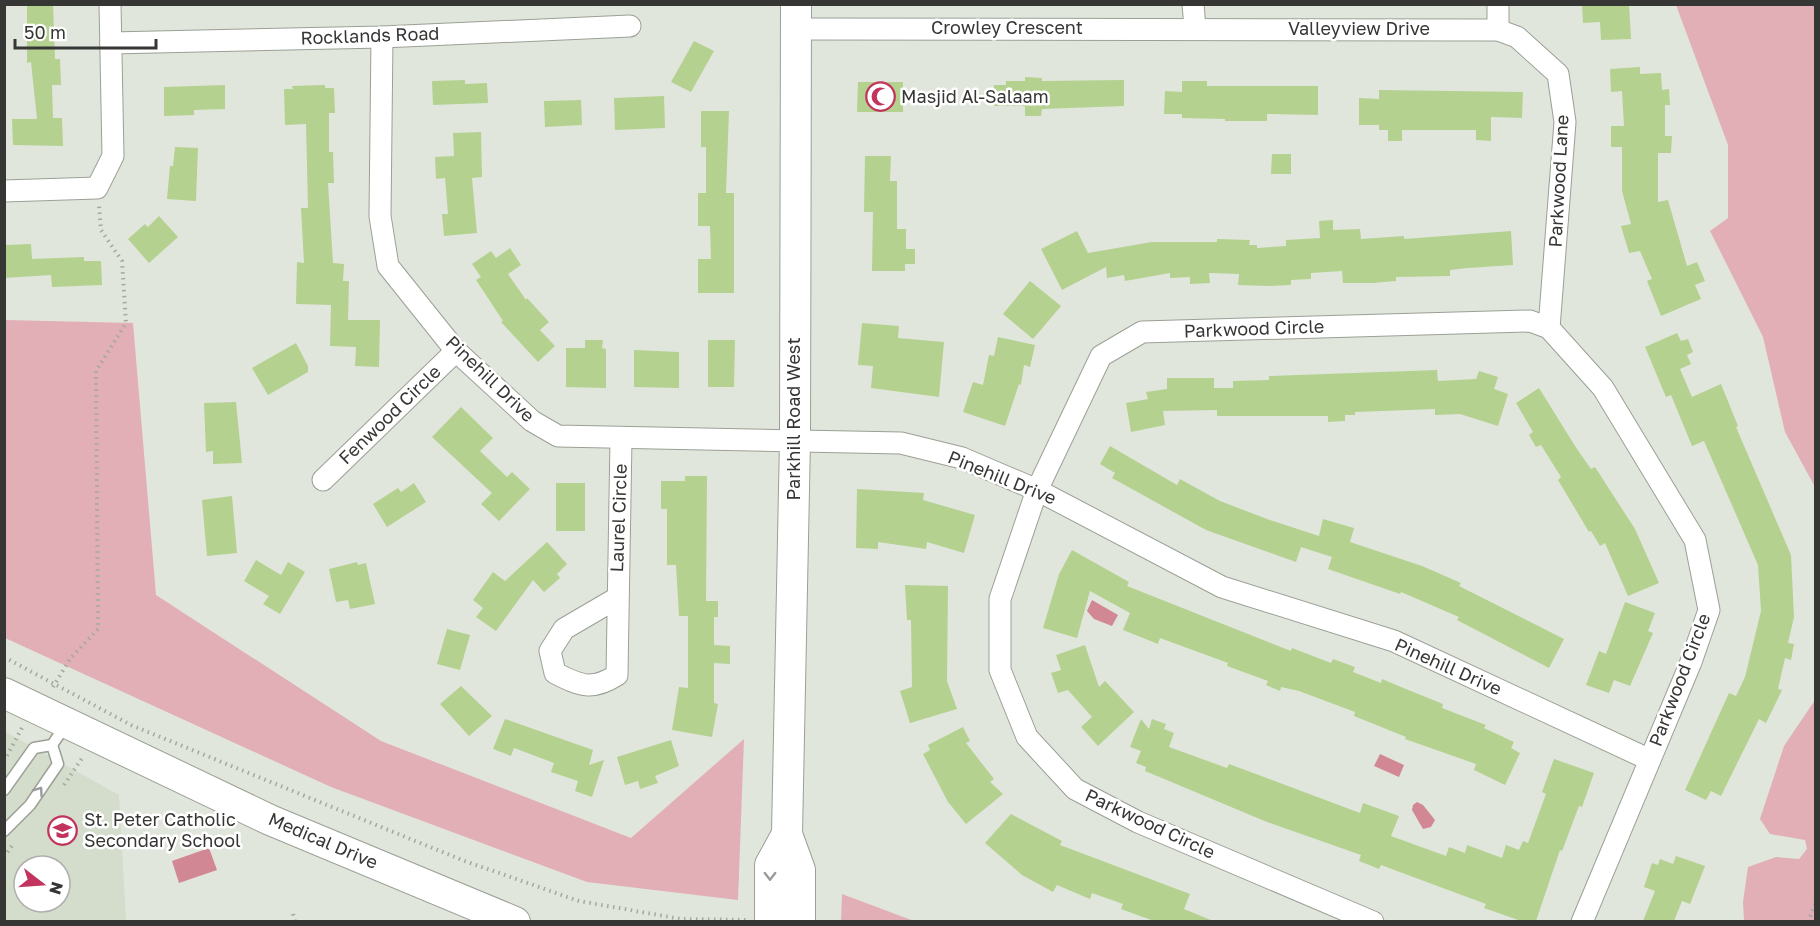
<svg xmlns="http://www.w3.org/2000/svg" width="1820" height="926" font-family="'Golos Text',sans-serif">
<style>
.built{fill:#d4dccb;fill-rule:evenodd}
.green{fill:#e2afb7}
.water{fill:#d28795}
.building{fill:#b4d190}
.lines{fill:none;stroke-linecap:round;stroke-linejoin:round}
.service-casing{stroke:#9ba096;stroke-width:13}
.minor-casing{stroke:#9ba096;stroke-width:23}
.secondary-casing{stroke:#9ba096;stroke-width:32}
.path{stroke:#a4a8a0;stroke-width:4;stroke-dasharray:1.5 4.5;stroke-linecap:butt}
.service{stroke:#fff;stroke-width:10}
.minor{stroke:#fff;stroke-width:21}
.secondary{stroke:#fff;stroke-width:30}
.oneway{stroke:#9a9b9a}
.labels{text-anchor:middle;stroke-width:5;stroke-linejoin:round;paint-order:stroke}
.street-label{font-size:18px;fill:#363734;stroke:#fff}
.poi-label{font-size:18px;fill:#363734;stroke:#fff;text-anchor:start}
</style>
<rect width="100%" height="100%" fill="#e1e6dc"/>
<!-- built -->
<path class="built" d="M4,731L119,795L126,921H5ZM24,866H60V902H24Z"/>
<!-- green -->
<g class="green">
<path d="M1676,5H1815V487L1785,432L1763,337L1710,231L1728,218V145Z"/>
<path d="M5,320L133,323L156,595L381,741L631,838L744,739L738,900L587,882L331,787L5,638Z"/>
<path d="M1815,700V921H1744L1743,902L1748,867L1776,857L1799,859L1807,849L1805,840L1770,834L1760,819L1784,746Z"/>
<path d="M842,894L914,921H841Z"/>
</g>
<!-- water -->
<g class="water">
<path d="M1092,600L1118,615L1112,626L1094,619L1087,611Z"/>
<path d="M1380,754L1404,765L1399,777L1374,766Z"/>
<path d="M1417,802L1423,805L1435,820L1431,827L1423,829L1412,810L1413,805Z"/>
<path d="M209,848L217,870L179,883L172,861Z"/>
</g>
<!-- building -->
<g class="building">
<path d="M27,4H53L55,59H60L61,85H52L53,118H62L63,146L13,145L12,119H37L31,62L27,63Z"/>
<path d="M1582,4H1629L1631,39L1601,40L1600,22L1583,23Z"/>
<path d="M694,41L714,51L691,92L671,82Z"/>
<path d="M1640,67V74L1661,73L1662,90L1669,89L1670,105H1665V136H1672L1671,153H1658V202L1668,200L1687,266L1697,262L1705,281L1695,285L1701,299L1661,316L1647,281L1652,279L1640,251L1629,253L1621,226L1631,224L1622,191V147H1611V126H1624L1622,91L1611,92L1610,69Z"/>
<path d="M1025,77L1042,78V81L1124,80V106L1042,109L1041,116H1025V106H994V85H1006V81H1025Z"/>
<path d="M465,80V84L487,83L488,103L433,105L432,81Z"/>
<path d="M1182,81H1207V86H1318V115L1267,114V121H1225V119L1182,118V114H1164L1165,91L1182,92Z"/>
<path d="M858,82H903V112H857Z"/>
<path d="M225,85V109L194,110V115L164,116V87Z"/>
<path d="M325,85V88H334L335,113H329V152H333L334,183H328L333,263L344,264L343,281H349L348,320H380L379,367L355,366L356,347L330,346L331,305L296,304L297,262L304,263L301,208H308L306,124L285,125L284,89H293L292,86Z"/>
<path d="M1379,90L1523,92L1522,118L1491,117V141L1476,140V130H1402V141H1388V130H1379V125H1359V98L1379,99Z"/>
<path d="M664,96L665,128L615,130L614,98Z"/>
<path d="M581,100L582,125L545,127L544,101Z"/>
<path d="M701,111H729L726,193H734V293H698V259H711L710,226H698V193H706V147H701Z"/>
<path d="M481,132L482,177L472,178L477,233L444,236L442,214H448L445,178L436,179L435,157L454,156L453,133Z"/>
<path d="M175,147L198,148L196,201L167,199L170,166H173Z"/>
<path d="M1272,154H1291V174H1271Z"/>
<path d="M865,156H891L890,181H897V229H906V249H915V264H905V271H872L873,212H864Z"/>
<path d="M159,216L178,237L149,263L128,239L145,224L148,227Z"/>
<path d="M1333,220V230L1360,229L1361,239L1404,236V239L1511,231L1513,265L1468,268L1450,270V276L1396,277V281L1373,283H1343L1342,271L1311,273V279L1291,280V285L1268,286L1238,285L1239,274L1209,273L1210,283L1190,284V277L1170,278V273L1125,281L1124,275L1107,278L1106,267L1062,290L1041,249L1077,231L1088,253L1152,242H1217V239L1250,240L1249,245H1257V248L1286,246V240L1320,238L1319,221Z"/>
<path d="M31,244L32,259L84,257V261H101L102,285L52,287L51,275L4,278V245Z"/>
<path d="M510,248L521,265L508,274L526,300L527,298L549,322L540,330L555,346L538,362L501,322L503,321L476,280L481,277L472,264L491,251L496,258Z"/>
<path d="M1030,281L1061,306L1033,339L1003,314Z"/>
<path d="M862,323L899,326L898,338L944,342L939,397L871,388L873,366L858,365Z"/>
<path d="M1677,333L1681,341L1688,339L1693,352L1687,355L1691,364L1680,369L1692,397L1721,384L1738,426L1736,427L1791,555L1794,617L1788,643L1794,644L1791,660L1785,658L1778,689L1782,690L1766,723L1759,719L1721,796L1711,791L1706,800L1685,790L1729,693L1736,696L1745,677L1761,611L1758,565L1704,441L1692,446L1671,395L1666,397L1645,347Z"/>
<path d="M998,337L1035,345L1030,367L1024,365L1021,385L1019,384L1005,426L963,412L973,382L983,385L989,355L994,356Z"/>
<path d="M585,340H603L602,348L606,349V388L566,387V348H585Z"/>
<path d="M708,340H735L734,387H708Z"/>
<path d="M296,343L308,366V372L268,395L252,368Z"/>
<path d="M634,350L679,352V388L634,387Z"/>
<path d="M1437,370L1438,381L1476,379L1479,371L1498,377L1494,389L1508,394L1498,426L1460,414L1435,415V409L1355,412V415H1345V421L1328,422V416H1217V410L1163,411L1165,425L1131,432L1126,403L1148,399L1146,392L1167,389V378H1214V388H1233V381L1269,380V376Z"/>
<path d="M1539,388L1575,446L1591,469L1595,467L1635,529L1659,583L1628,596L1605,543L1600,546L1591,531L1589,532L1558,480L1561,477L1541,445L1536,447L1529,435L1533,432L1516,403Z"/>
<path d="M236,402L242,463L213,464V451L206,452L204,403Z"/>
<path d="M461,407L493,438L480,451L507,477L512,472L530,489L499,521L481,504L492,493L432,437Z"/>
<path d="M1110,446L1177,485L1180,479L1220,501L1267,519L1319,536L1323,519L1354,528L1350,542L1422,566L1461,583L1459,586L1564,639L1549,668L1457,620L1459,617L1401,592L1400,594L1328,569L1332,557L1301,547L1296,562L1206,530L1112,478L1115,473L1100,464Z"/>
<path d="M685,476H707L706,601H718V617H714V645L730,646V664L714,663V703L718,704L712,737L672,730L679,687L688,688V616H679L676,565H667V509H661V481H685Z"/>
<path d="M414,483L426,502L387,527L373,504L398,488L401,492Z"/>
<rect x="556" y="483" width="29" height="48"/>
<path d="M857,489L924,493L923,500L975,515L964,553L927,542L926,549L878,542V549L856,548Z"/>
<path d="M232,496L237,553L207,556L202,500Z"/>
<path d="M547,542L567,564L557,574L560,578L544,592L533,580L496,631L476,617L483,608L473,600L493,572L505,581Z"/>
<path d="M1072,550L1129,582L1127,586L1291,651L1292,648L1331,663L1333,659L1355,667L1353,672L1381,683L1382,679L1401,687L1443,704L1442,708L1486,725L1484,728L1514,742L1511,748L1520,753L1505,785L1474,770L1476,764L1405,739L1406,737L1354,716L1355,712L1299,691L1281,687L1280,691L1266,685L1268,681L1227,666L1228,663L1160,638L1158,644L1123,630L1130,613L1090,591L1077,638L1043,628L1059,574Z"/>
<path d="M256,560L281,575L288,562L305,572L280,614L263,604L269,596L244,581Z"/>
<path d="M357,562L358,565L366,563L375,604L350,609L348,600L336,602L329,569Z"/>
<path d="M905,585L948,586L947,681L957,709L910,723L900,691L912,687L911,620H907Z"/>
<path d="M1625,602L1655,613L1648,631L1653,633L1630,686L1614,680L1609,693L1586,685L1599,651L1606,654Z"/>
<path d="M447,629L470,635L460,670L437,664Z"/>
<path d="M1085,645L1099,687L1105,681L1134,712L1098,746L1081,727L1092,717L1068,690L1058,693L1051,673L1061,670L1056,655Z"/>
<path d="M461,686L492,716L469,736L440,704Z"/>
<path d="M505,719L593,750L589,765L604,760L592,797L575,791L578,781L551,772L554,763L514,748L511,756L493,749Z"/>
<path d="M1141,719L1149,729L1152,719L1166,724L1164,729L1174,733L1169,747L1227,768L1229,764L1360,813L1363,803L1399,816L1391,836L1446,856L1449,847L1465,853L1467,845L1502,858L1506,845L1519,850L1523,841L1528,843L1546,794L1542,792L1554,759L1594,773L1582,807L1579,806L1562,851L1560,850L1536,921H1521L1484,908L1486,904L1432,884L1381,865L1379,869L1359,861L1361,855L1267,822L1145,771L1146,767L1136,763L1141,751L1130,747Z"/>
<path d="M963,727L970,741L966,743L994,779L990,782L1003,794L966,824L948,802L923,754L930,750L928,745Z"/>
<path d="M671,740L679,766L655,776L658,783L640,789L638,781L625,785L617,757Z"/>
<path d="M1011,814L1062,841L1060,845L1190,894L1184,909L1213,921H1154L1121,909L1123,904L1092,893L1090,899L1057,885L1053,892L1022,875L985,843Z"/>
<path d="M1676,856L1705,866L1690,904L1682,901L1674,921H1643L1655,891L1644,887L1652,863L1658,865L1660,859L1673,864Z"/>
</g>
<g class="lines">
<defs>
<g id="service">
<path d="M4,790L34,748L52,745L65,726"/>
<path d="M4,831L30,805L58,764L52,745"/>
</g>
<g id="minor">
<path d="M1193,4L1195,28"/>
<path d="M796,29L1498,30L1517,37L1558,74L1565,122L1549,328"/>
<path d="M1498,30V4"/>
<path d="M382,37L380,216L388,266L456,351L532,421L558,436L901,443L962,458L1037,490L1222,587L1394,641L1648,759"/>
<path d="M111,43L382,37L630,26"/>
<path d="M4,191L97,188L113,156L110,4"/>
<path d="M323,480L456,351"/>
<path d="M617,598L564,629L550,651L555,673C581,686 592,691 617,675L621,439"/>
<path d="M1373,922L1138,822L1075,789L1027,737L1000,670V599L1037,490L1101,356L1142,332L1530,321L1549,328L1603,388L1695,540L1709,610L1691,662L1582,922"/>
</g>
<g id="secondary">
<path d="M796,4L795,440L787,834L800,870V922"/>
<path d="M4,693L270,820L515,922"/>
<path d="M770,922V865L787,834"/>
</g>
</defs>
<!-- service casing -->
<use href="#service" class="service-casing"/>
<!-- minor casing -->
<use href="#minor" class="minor-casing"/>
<!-- secondary casing -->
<use href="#secondary" class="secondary-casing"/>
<!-- path -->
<g class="path">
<path d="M4,657L131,725L462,860L579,901L681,919L748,920"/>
<path d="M53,687L70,659L98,629L96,371L126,323L122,261L101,230L99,206"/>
<path d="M4,761L23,726"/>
<path d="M64,785L82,758"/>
<path d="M4,857L14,843"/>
<path d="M293,914L295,922"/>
<path d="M1808,922L1816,902"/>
</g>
<!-- service -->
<use href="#service" class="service"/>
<!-- minor -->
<use href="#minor" class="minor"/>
<!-- secondary -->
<use href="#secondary" class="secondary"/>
</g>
<!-- one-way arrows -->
<defs><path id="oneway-chevron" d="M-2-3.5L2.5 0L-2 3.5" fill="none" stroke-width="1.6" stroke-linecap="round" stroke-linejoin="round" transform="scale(1.5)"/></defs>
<g class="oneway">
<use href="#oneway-chevron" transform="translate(39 791) rotate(-55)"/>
<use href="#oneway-chevron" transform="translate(770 876) rotate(90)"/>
</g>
<!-- icons -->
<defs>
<symbol id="mosque-ring" viewBox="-11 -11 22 22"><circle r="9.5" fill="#fff" stroke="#c2335d" stroke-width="1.5"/><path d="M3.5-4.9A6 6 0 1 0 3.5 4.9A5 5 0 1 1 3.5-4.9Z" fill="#c2335d"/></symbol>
<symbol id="school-ring" viewBox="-11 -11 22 22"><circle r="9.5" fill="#fff" stroke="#c2335d" stroke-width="1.5"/><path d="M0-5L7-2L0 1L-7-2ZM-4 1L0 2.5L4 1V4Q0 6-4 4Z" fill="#c2335d"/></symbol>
</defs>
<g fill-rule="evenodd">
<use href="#mosque-ring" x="864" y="80" width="33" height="33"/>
<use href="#school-ring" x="46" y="814" width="33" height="33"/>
</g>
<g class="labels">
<!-- street labels -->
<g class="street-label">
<text x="1007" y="34">Crowley Crescent</text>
<text x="1359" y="35">Valleyview Drive</text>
<text transform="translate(370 36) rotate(-2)" y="6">Rocklands Road</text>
<text transform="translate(1559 181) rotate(-87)" y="6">Parkwood Lane</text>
<text transform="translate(1254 329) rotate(-2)" y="6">Parkwood Circle</text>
<text transform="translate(490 379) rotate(44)" y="6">Pinehill Drive</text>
<text transform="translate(390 415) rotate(-44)" y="6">Fenwood Circle</text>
<text transform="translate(794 419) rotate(-90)" y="6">Parkhill Road West</text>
<text transform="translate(1002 478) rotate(22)" y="6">Pinehill Drive</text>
<text transform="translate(619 518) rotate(-88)" y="6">Laurel Circle</text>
<text transform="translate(1448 667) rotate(24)" y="6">Pinehill Drive</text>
<text transform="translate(1680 680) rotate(-69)" y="6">Parkwood Circle</text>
<text transform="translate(1150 824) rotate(25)" y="6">Parkwood Circle</text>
<text transform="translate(323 841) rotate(23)" y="6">Medical Drive</text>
</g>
<!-- poi labels -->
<g class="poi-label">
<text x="901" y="103">Masjid Al-Salaam</text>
<text x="84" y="826">St. Peter Catholic<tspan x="84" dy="21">Secondary School</tspan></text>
</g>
</g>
<!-- border -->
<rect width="1820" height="926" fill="none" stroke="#363734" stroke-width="12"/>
<!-- north arrow -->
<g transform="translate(42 884) rotate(107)"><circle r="28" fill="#ffffff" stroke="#afafae" stroke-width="1.5"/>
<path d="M0-4.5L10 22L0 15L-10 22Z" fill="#c2335d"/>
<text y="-9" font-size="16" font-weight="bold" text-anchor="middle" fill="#363734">N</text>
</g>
<!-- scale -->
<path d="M15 39v9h141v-9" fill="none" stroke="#363734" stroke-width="3"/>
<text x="24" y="39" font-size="18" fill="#363734" stroke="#ffffff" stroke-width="4.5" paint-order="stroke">50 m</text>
</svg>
